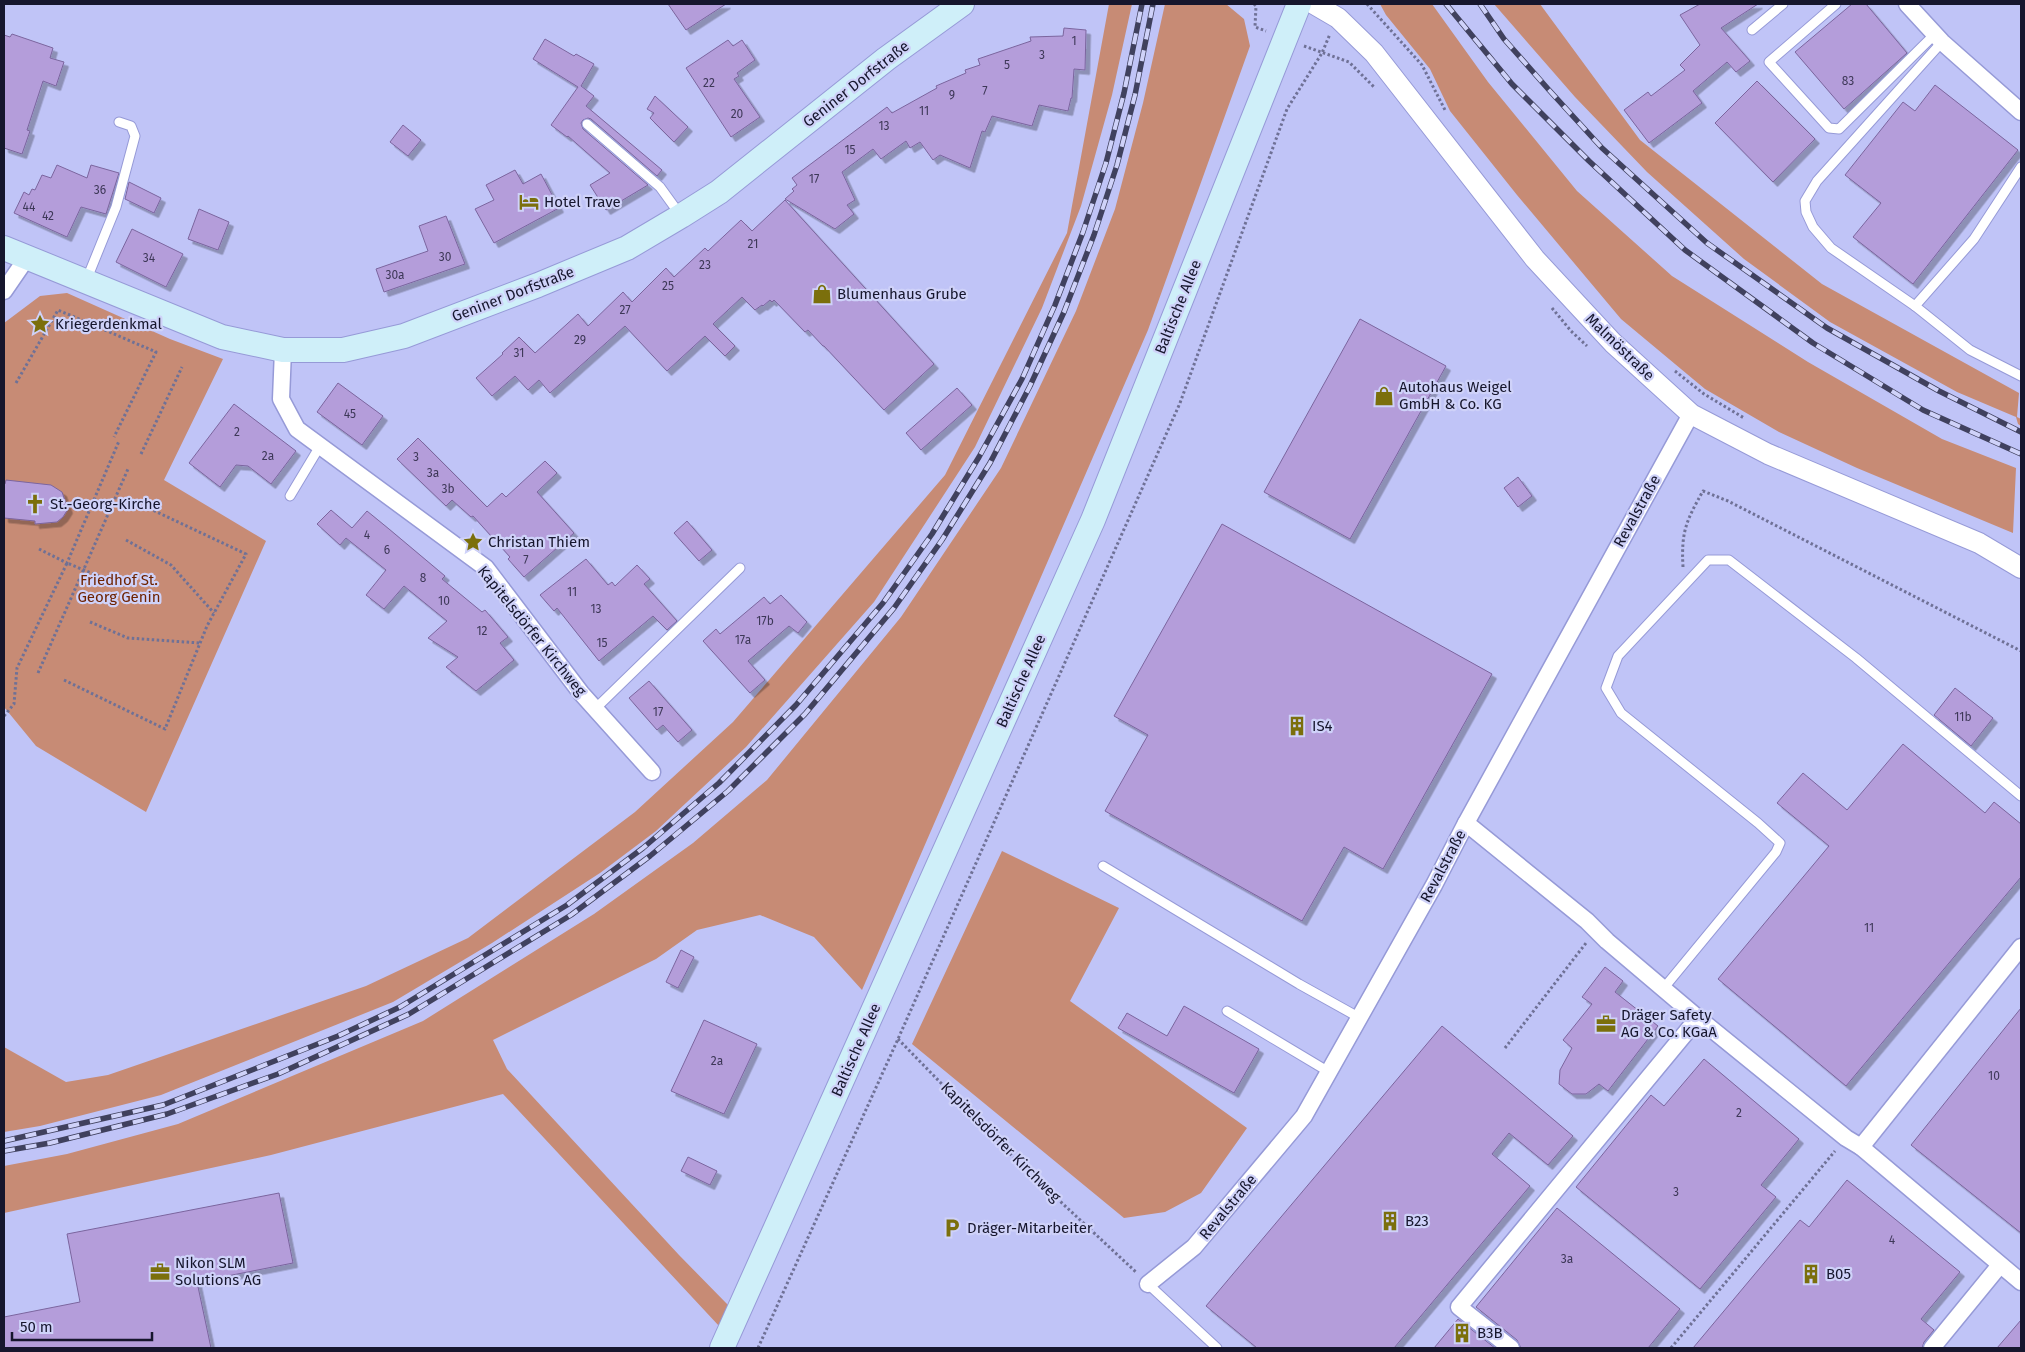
<svg xmlns="http://www.w3.org/2000/svg" width="2025" height="1352" font-family="'Fira Sans',sans-serif">
<style>
.green{fill:#c78b75}
.building{fill:#b49dda;stroke:#7b659e;filter:url(#shadow)}
.lines{fill:none;stroke-linecap:round;stroke-linejoin:round}
.service-casing{stroke:#969ad7;stroke-width:11}
.minor-casing{stroke:#969ad7;stroke-width:19}
.tertiary-casing{stroke:#969ad7;stroke-width:22}
.secondary-casing{stroke:#969ad7;stroke-width:26}
.path{stroke:#6f7196;stroke-width:3;stroke-dasharray:2.5 2.5;stroke-linecap:butt}
.service{stroke:#fff;stroke-width:9}
.minor{stroke:#fff;stroke-width:16}
.tertiary{stroke:#fff;stroke-width:20}
.secondary{stroke:#cfeff9;stroke-width:24}
.rail-casing{stroke:#40415e;stroke-width:5.5}
.rail{stroke:#cfd2f9;stroke-width:4;stroke-dasharray:11;stroke-linecap:butt}
.labels{text-anchor:middle;stroke-width:4.5;stroke-linejoin:round;paint-order:stroke}
.number-label{font-size:12px;fill:#3e3858}
.street-label{font-size:15px;fill:#16162d;stroke:#cfd2f9}
.poi-label{font-size:15px;fill:#16162d;stroke:#cfd2f9;text-anchor:start}
.park-label{font-size:15px;fill:#6d2200;stroke:#cfd2f9}
</style>
<defs>
<filter id="shadow"><feDropShadow dx="4.5" dy="4.5" stdDeviation="0" flood-color="#0004"/></filter>
</defs>
<rect width="100%" height="100%" fill="#c0c4f7"/>
<!-- green -->
<g class="green">
<path d="M1109,4H1132L1112,95L1081,206L1042,308L975,447L874,602L746,747L656,831L600,873L492,943L393,1002L161,1095L40,1126L4,1132V1047L66,1082L108,1075L366,986L468,938L635,812L733,722L945,475L1067,233Z"/>
<path d="M1165,4H1226L1244,19L1250,46L1148,330L862,990L814,937L760,915L697,930L656,959L493,1040L507,1069L679,1255L728,1305L719,1326L503,1094L271,1155L4,1213V1166L67,1154L178,1124L423,1021L594,914L693,843L767,780L901,617L1001,468L1076,311L1115,209L1143,103Z"/>
<path d="M1380,4H1432L1488,82L1577,191L1672,276L1808,362L1942,439L2016,468L2013,533L1857,468L1779,432L1705,389L1621,319L1517,195L1450,111L1430,69L1386,15Z"/>
<path d="M1494,4H1540L1640,140L1822,284L2019,393L2017,417L2021,419V426L2018,424L2016,417L1957,392L1830,322L1744,259L1647,172L1575,97Z"/>
<path d="M67,293L170,339L223,359L164,480L266,541L146,812L36,746L4,707V323L40,296Z"/>
<path d="M1002,851L1119,908L1070,1001L1247,1128L1201,1193L1165,1212L1124,1218L912,1044Z"/>
</g>
<!-- building -->
<g class="building">
<path d="M668,4H726L686,30Z"/>
<path d="M1700,4H1758L1721,28L1750,61L1736,72L1727,62L1693,91L1702,103L1649,143L1624,110L1648,92L1651,96L1685,70L1680,65L1700,45L1680,15Z"/>
<path d="M1852,4H1866L1907,53L1844,109L1795,52Z"/>
<path d="M1064,28L1086,30L1085,70L1074,69L1072,98H1071L1068,111L1039,105L1032,126L992,116L985,132L982,131L970,168L940,155L933,160L920,142L910,148L906,141L881,159L873,149L842,172L855,200L847,205L854,214L835,229L785,199L794,191L792,189L797,185L792,178L887,107L892,113L937,88L936,86L966,73L965,70L980,65L978,59L1031,41L1030,37L1063,36Z"/>
<path d="M12,34L53,48L50,58L64,62L56,86L43,81L27,130L30,131L22,154L4,148V35L10,37Z"/>
<path d="M545,39L574,56L576,54L594,64L581,86L594,96L586,106L662,170L657,176L591,119L588,118L583,120L581,123L583,129L648,185L606,210L590,185L610,173L568,136L567,137L551,125L578,87L533,59Z"/>
<path d="M728,40L733,46L742,40L755,60L737,73L739,76L734,79L760,117L731,137L686,68Z"/>
<path d="M1757,81L1815,139L1773,182L1715,123Z"/>
<path d="M1935,85L2018,150L1913,284L1853,237L1881,203L1845,175L1903,102L1915,111Z"/>
<path d="M655,96L688,127L674,142L650,118L654,113L647,109Z"/>
<path d="M403,125L421,140L408,156L390,142Z"/>
<path d="M57,165L87,178L91,165L119,173L106,214L81,207L67,237L14,213L24,192L29,195L32,189L35,190L42,175L51,178Z"/>
<path d="M515,170L523,184L541,174L559,208L494,243L475,209L494,200L486,185Z"/>
<path d="M129,182L161,198L154,213L125,199Z"/>
<path d="M785,200L934,364L884,410L824,346H823L808,330L805,332L774,300L772,302L770,300L763,306L762,305L755,310L742,297L713,324L735,346L725,356L705,336L667,371L625,326L550,393L539,380L528,390L515,376L492,396L476,378L503,354L502,353L519,337L535,353L578,314L588,326L623,292L632,302L666,268L674,277L705,248L708,251L741,220L752,231Z"/>
<path d="M199,209L229,222L218,250L188,239Z"/>
<path d="M446,216L465,264L384,292L376,269L428,251L419,226Z"/>
<path d="M132,229L183,254L166,287L116,262Z"/>
<path d="M1360,319L1446,366L1350,539L1264,492Z"/>
<path d="M338,383L383,416L362,445L317,412Z"/>
<path d="M957,388L972,405L921,450L906,433Z"/>
<path d="M234,404L296,451L271,484L248,466L236,465L220,487L189,463Z"/>
<path d="M418,438L487,507L502,493L506,497L545,461L557,473L537,492L574,533L524,577L508,559L510,557L473,516L471,517L452,500L446,506L397,459Z"/>
<path d="M1518,477L1532,496L1518,507L1504,488Z"/>
<path d="M6,480L51,485L62,492L68,509L63,517L57,522L35,524V521L4,518V484H5Z"/>
<path d="M331,510L352,528L367,511L389,529L445,576L442,579L482,612L485,610L508,637L500,643L514,660L476,691L446,667L458,657L428,638L447,621L404,586L384,609L366,595L386,570L346,538L340,545L317,524Z"/>
<path d="M687,521L712,550L699,561L674,533Z"/>
<path d="M1222,524L1492,674L1383,869L1344,847L1302,921L1105,811L1148,735L1114,716Z"/>
<path d="M586,559L608,585L612,582L615,586L637,565L650,579L644,584L677,621L667,630L653,616L599,661L557,608L554,611L540,595Z"/>
<path d="M781,595L807,622L798,633L789,626L748,661L765,680L750,693L703,641L716,629L720,634L764,597L770,604Z"/>
<path d="M649,681L692,730L678,742L663,725L657,730L629,698Z"/>
<path d="M1955,688L1993,718L1971,746L1934,715Z"/>
<path d="M1903,744L1985,813L1994,802L2021,824V877L1846,1086L1718,979L1829,846L1777,803L1803,773L1847,810Z"/>
<path d="M681,950L694,957L678,988L666,982Z"/>
<path d="M1605,967L1623,981L1615,992L1658,1026L1608,1091L1599,1084L1586,1094H1572L1559,1084L1560,1070L1572,1048L1563,1040L1592,1004L1582,997Z"/>
<path d="M1184,1006L1259,1049L1234,1093L1118,1028L1127,1013L1167,1036Z"/>
<path d="M2021,1008V1233L1911,1145Z"/>
<path d="M704,1020L757,1044L724,1114L671,1091Z"/>
<path d="M1442,1026L1573,1136L1548,1165L1509,1133L1492,1154L1530,1186L1394,1348H1257L1206,1306Z"/>
<path d="M1704,1059L1799,1139L1761,1185L1776,1197L1700,1289L1576,1187L1651,1095L1664,1106Z"/>
<path d="M688,1157L717,1171L710,1185L681,1171Z"/>
<path d="M1847,1180L1960,1272L1921,1319L1934,1330L1924,1342L1922,1348H1693L1800,1220L1809,1227Z"/>
<path d="M279,1193L293,1263L197,1282L211,1348H4V1317L80,1302L67,1234Z"/>
<path d="M1557,1208L1680,1309L1648,1348H1521L1517,1340L1476,1307Z"/>
<path d="M1458,1319L1495,1348H1434Z"/>
<path d="M2021,1320V1348H1997Z"/>
</g>
<g class="lines">
<defs>
<g id="service">
<path d="M1836,4L1769,62L1829,128L1839,129L1935,34"/>
<path d="M1752,30L1783,4"/>
<path d="M1942,42L1817,181L1805,201L1806,212L1813,227L1831,248L1915,306L1970,350L2021,376"/>
<path d="M587,124L660,187L681,216"/>
<path d="M86,281L116,207L135,136L131,126L119,122"/>
<path d="M1915,306L1974,239L2021,167"/>
<path d="M290,496L320,446"/>
<path d="M595,709L740,568"/>
<path d="M1103,866L1299,984L1360,1018"/>
<path d="M1663,989L1776,852L1780,843L1758,823L1621,713L1606,688L1618,656L1708,560H1729L1856,658L2021,796"/>
<path d="M1227,1011L1329,1072"/>
<path d="M1148,1284L1217,1348"/>
</g>
<g id="minor">
<path d="M1907,4L1942,42L2021,112"/>
<path d="M4,291L26,259"/>
<path d="M283,350L281,399L297,429L486,568L581,693L652,772"/>
<path d="M1466,823L1587,921L1607,941L1698,1018L1846,1138L1861,1147L2021,1282"/>
<path d="M1861,1147L2021,947"/>
<path d="M1148,1284L1194,1247L1304,1116L1434,885L1466,823L1691,414"/>
<path d="M1511,1348L1459,1307L1698,1018"/>
<path d="M1932,1348L2000,1265"/>
</g>
<path id="tertiary" d="M1314,4L1338,18L1374,53L1535,259L1613,343L1691,414L1768,454L1979,543L2021,568"/>
<g id="secondary">
<path d="M4,248L222,337L283,350H343L404,336L538,285L627,248L681,216L719,192L886,59L962,4"/>
<path d="M722,1348L1093,520L1299,4"/>
</g>
</defs>
<!-- service casing -->
<use href="#service" class="service-casing"/>
<!-- minor casing -->
<use href="#minor" class="minor-casing"/>
<!-- tertiary casing -->
<use href="#tertiary" class="tertiary-casing"/>
<!-- secondary casing -->
<use href="#secondary" class="secondary-casing"/>
<!-- path -->
<g class="path">
<path d="M1254,4L1256,6L1255,27L1266,31"/>
<path d="M1367,4L1422,65L1445,110"/>
<path d="M1304,46L1349,62L1374,87"/>
<path d="M1552,308L1571,331L1587,346"/>
<path d="M1675,371L1704,394L1744,418"/>
<path d="M16,383L58,310L156,352L114,437"/>
<path d="M141,454L182,367"/>
<path d="M126,540L171,565L214,613"/>
<path d="M39,549L67,563L119,441"/>
<path d="M1683,567C1681,532 1686,521 1703,491L1728,501L2021,651"/>
<path d="M90,622L128,638L200,643"/>
<path d="M38,673L128,469"/>
<path d="M64,680L165,729L207,626L246,554L142,505"/>
<path d="M4,716L14,704L17,668L67,563L108,580"/>
<path d="M898,1039L1018,1162L1137,1273"/>
<path d="M1505,1048L1586,943"/>
<path d="M758,1348L898,1039L1180,403L1287,109L1322,53L1330,34"/>
<path d="M1671,1348L1835,1151"/>
</g>
<!-- service -->
<use href="#service" class="service"/>
<!-- minor -->
<use href="#minor" class="minor"/>
<!-- tertiary -->
<use href="#tertiary" class="tertiary"/>
<!-- secondary -->
<use href="#secondary" class="secondary"/>
<defs>
<g id="rail">
<path d="M1446,4L1512,84L1589,161L1685,250L1813,343L1923,410L2021,454"/>
<path d="M1480,4L1504,39L1549,90L1602,148L1707,243L1827,328L1939,391L2021,432"/>
<path d="M4,1141L163,1105L338,1036L400,1007L567,905L643,848L719,783L796,705L883,603L932,534L979,457L1022,379L1055,305L1083,232L1106,163L1124,93L1142,4"/>
<path d="M4,1151L50,1143L167,1114L278,1074L409,1014L571,915L650,856L728,791L805,714L894,608L942,540L990,463L1030,386L1064,312L1094,235L1117,165L1135,95L1153,4"/>
</g>
</defs>
<!-- rail casing -->
<use href="#rail" class="rail-casing"/>
<!-- rail -->
<use href="#rail" class="rail"/>
</g>
<!-- icons -->
<defs>
<symbol id="hotel-bare" viewBox="-9 -9 18 18"><path d="M-6-4.5h1.5V1H6V5H4.5V3h-9V5H-6ZM-4 0a1.8 1.8 0 1 1 3.6 0ZM.5 0V-2.5h3Q6-2.5 6 0Z" fill="#7b6f0c" stroke="#cfd2f9" stroke-width="2.5" paint-order="stroke"/></symbol>
<symbol id="shop-bare" viewBox="-9 -9 18 18"><path d="M-5-2.5h2.3a2.7 3.5 0 0 1 5.4 0H5L5.5 6h-11ZM-1.5-2.5h3a1.5 2.3 0 0 0-3 0Z" fill="#7b6f0c" stroke="#cfd2f9" stroke-width="2.5" paint-order="stroke"/></symbol>
<symbol id="sight-bare" viewBox="-9 -9 18 18"><path d="M0-6L1.8-2.2L6-1.7L2.9 1.2L3.7 5.4L0 3.3L-3.7 5.4L-2.9 1.2L-6-1.7L-1.8-2.2Z" fill="#7b6f0c" stroke="#cfd2f9" stroke-width="2.5" paint-order="stroke"/></symbol>
<symbol id="church-bare" viewBox="-9 -9 18 18"><path d="M-1.2-6h2.4v3.5h3.3v2.4h-3.3V6h-2.4V-.1h-3.3v-2.4h3.3Z" fill="#7b6f0c" stroke="#cfd2f9" stroke-width="2.5" paint-order="stroke"/></symbol>
<symbol id="building-bare" viewBox="-9 -9 18 18"><path d="M-4-6H4V6H1V3H-1V6H-4ZM-2.5-4.3h1.7v1.8h-1.7ZM.8-4.3h1.7v1.8H.8ZM-2.5-1h1.7V.8h-1.7ZM.8-1h1.7V.8H.8Z" fill="#7b6f0c" stroke="#cfd2f9" stroke-width="2.5" paint-order="stroke"/></symbol>
<symbol id="office-bare" viewBox="-9 -9 18 18"><path d="M-6-3h4V-5.5h4V-3h4V5H-6ZM-1-4.5V-3h2v-1.5ZM-6 0V1H6V0Z" fill="#7b6f0c" stroke="#cfd2f9" stroke-width="2.5" paint-order="stroke"/></symbol>
<symbol id="parking-bare" viewBox="-9 -9 18 18"><path d="M-3.5-5.5H1a3.5 3.5 0 0 1 0 7H-1V5.5H-3.5ZM-1-3.4V-.6H.8a1.4 1.4 0 0 0 0-2.8Z" fill="#7b6f0c" stroke="#cfd2f9" stroke-width="2.5" paint-order="stroke"/></symbol>
</defs>
<g fill-rule="evenodd">
<use href="#hotel-bare" x="515" y="188" width="28" height="28"/>
<use href="#shop-bare" x="808" y="280" width="28" height="28"/>
<use href="#sight-bare" x="26" y="310" width="28" height="28"/>
<use href="#shop-bare" x="1370" y="382" width="28" height="28"/>
<use href="#church-bare" x="21" y="490" width="28" height="28"/>
<use href="#sight-bare" x="459" y="528" width="28" height="28"/>
<use href="#building-bare" x="1283" y="712" width="28" height="28"/>
<use href="#office-bare" x="1592" y="1010" width="28" height="28"/>
<use href="#building-bare" x="1376" y="1207" width="28" height="28"/>
<use href="#parking-bare" x="938" y="1214" width="28" height="28"/>
<use href="#office-bare" x="146" y="1258" width="28" height="28"/>
<use href="#building-bare" x="1797" y="1260" width="28" height="28"/>
<use href="#building-bare" x="1448" y="1319" width="28" height="28"/>
</g>
<g class="labels">
<!-- number labels -->
<g class="number-label">
<text x="1074" y="45">1</text>
<text x="1042" y="59">3</text>
<text x="1007" y="69">5</text>
<text x="1848" y="85">83</text>
<text x="709" y="87">22</text>
<text x="985" y="95">7</text>
<text x="952" y="99">9</text>
<text x="924" y="115">11</text>
<text x="737" y="118">20</text>
<text x="884" y="130">13</text>
<text x="850" y="154">15</text>
<text x="814" y="183">17</text>
<text x="100" y="194">36</text>
<text x="29" y="211">44</text>
<text x="48" y="220">42</text>
<text x="753" y="248">21</text>
<text x="445" y="261">30</text>
<text x="149" y="262">34</text>
<text x="705" y="269">23</text>
<text x="395" y="279">30a</text>
<text x="668" y="290">25</text>
<text x="625" y="314">27</text>
<text x="580" y="344">29</text>
<text x="519" y="357">31</text>
<text x="350" y="418">45</text>
<text x="237" y="436">2</text>
<text x="268" y="460">2a</text>
<text x="416" y="461">3</text>
<text x="433" y="477">3a</text>
<text x="448" y="493">3b</text>
<text x="367" y="539">4</text>
<text x="387" y="554">6</text>
<text x="526" y="564">7</text>
<text x="423" y="582">8</text>
<text x="572" y="596">11</text>
<text x="444" y="605">10</text>
<text x="596" y="613">13</text>
<text x="765" y="625">17b</text>
<text x="482" y="635">12</text>
<text x="743" y="644">17a</text>
<text x="602" y="647">15</text>
<text x="658" y="716">17</text>
<text x="1963" y="721">11b</text>
<text x="1869" y="932">11</text>
<text x="717" y="1065">2a</text>
<text x="1994" y="1080">10</text>
<text x="1739" y="1117">2</text>
<text x="1676" y="1196">3</text>
<text x="1892" y="1244">4</text>
<text x="1567" y="1263">3a</text>
</g>
<!-- street labels -->
<g class="street-label">
<text transform="translate(856 84) rotate(-38)" y="5">Geniner Dorfstraße</text>
<text transform="translate(513 294) rotate(-21)" y="5">Geniner Dorfstraße</text>
<text transform="translate(1178 307) rotate(-68)" y="5">Baltische Allee</text>
<text transform="translate(1620 347) rotate(44)" y="5">Malmöstraße</text>
<text transform="translate(1637 511) rotate(-61)" y="5">Revalstraße</text>
<text transform="translate(532 631) rotate(51)" y="5">Kapitelsdörfer Kirchweg</text>
<text transform="translate(1021 681) rotate(-66)" y="5">Baltische Allee</text>
<text transform="translate(1443 866) rotate(-62)" y="5">Revalstraße</text>
<text transform="translate(856 1050) rotate(-66)" y="5">Baltische Allee</text>
<text transform="translate(1001 1142) rotate(45)" y="5">Kapitelsdörfer Kirchweg</text>
<text transform="translate(1228 1207) rotate(-50)" y="5">Revalstraße</text>
</g>
<!-- poi labels -->
<g class="poi-label">
<text x="544" y="207">Hotel Trave</text>
<text x="837" y="299">Blumenhaus Grube</text>
<text x="55" y="329">Kriegerdenkmal</text>
<text x="1399" y="392">Autohaus Weigel<tspan x="1399" dy="17">GmbH &amp; Co. KG</tspan></text>
<text x="50" y="509">St.-Georg-Kirche</text>
<text x="488" y="547">Christan Thiem</text>
<text x="1312" y="731">IS4</text>
<text x="1621" y="1020">Dräger Safety<tspan x="1621" dy="17">AG &amp; Co. KGaA</tspan></text>
<text x="1405" y="1226">B23</text>
<text x="967" y="1233">Dräger-Mitarbeiter</text>
<text x="175" y="1268">Nikon SLM<tspan x="175" dy="17">Solutions AG</tspan></text>
<text x="1826" y="1279">B05</text>
<text x="1477" y="1338">B3B</text>
</g>
<!-- park labels -->
<g class="park-label">
<text x="119" y="585">Friedhof St.<tspan x="119" dy="17">Georg Genin</tspan></text>
</g>
</g>
<!-- border -->
<rect width="2025" height="1352" fill="none" stroke="#16162d" stroke-width="10"/>
<!-- scale -->
<path d="M12 1332v8h140v-8" fill="none" stroke="#16162d" stroke-width="2.5"/>
<text x="20" y="1332" font-size="15" fill="#16162d" stroke="#cfd2f9" stroke-width="4" paint-order="stroke">50 m</text>
</svg>
